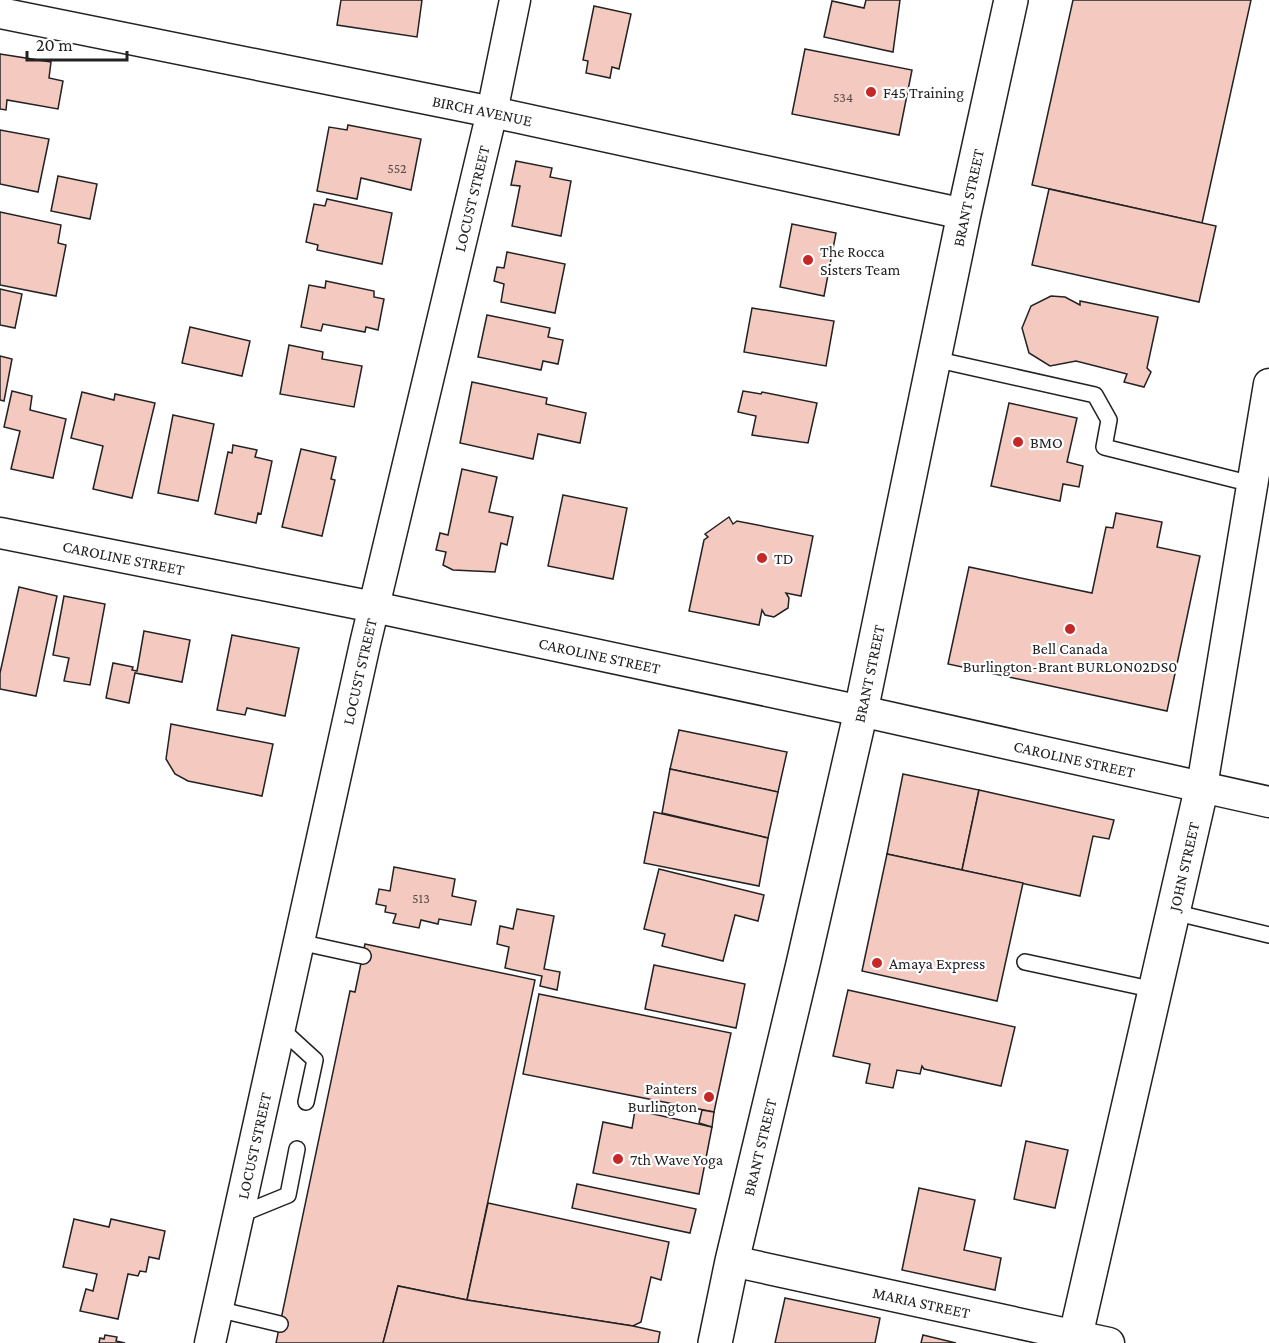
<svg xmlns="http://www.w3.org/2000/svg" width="1269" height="1343" font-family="'Crimson Pro',serif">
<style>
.building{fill:#f3c9c0;stroke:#222;stroke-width:1.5}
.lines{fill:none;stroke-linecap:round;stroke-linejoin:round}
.service-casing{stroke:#222;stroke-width:18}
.minor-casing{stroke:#222;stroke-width:33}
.tertiary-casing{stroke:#222;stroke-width:36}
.primary-casing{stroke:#222;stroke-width:36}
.service{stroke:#fff;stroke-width:15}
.minor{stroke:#fff;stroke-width:30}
.tertiary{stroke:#fff;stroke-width:33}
.primary{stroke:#fff;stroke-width:33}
.poi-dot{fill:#c62828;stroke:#fff;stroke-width:2}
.labels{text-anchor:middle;stroke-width:4.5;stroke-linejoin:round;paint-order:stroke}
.number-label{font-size:14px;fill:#564c4a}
.poi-label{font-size:16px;fill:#222;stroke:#fff;text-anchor:start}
.street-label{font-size:16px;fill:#222;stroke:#fff}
</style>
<rect width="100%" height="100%" fill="#fff"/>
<!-- building -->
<g class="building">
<path d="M341,0H422L417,37L337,25Z"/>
<path d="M866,0H900L893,52L824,37L832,1L864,8Z"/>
<path d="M1073,0H1251L1202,223L1032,185Z"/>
<path d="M594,6L631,14L619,69L612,67L610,78L586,73L588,61L583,60Z"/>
<path d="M805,49L912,70L899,135L792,114Z"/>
<path d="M0,54L51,62L49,78L63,81L58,109L7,100L6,110L0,109Z"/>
<path d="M348,125L421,139L411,190L361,178L357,199L317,191L329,127L347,130Z"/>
<path d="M0,130L49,139L38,192L0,184Z"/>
<path d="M516,161L552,168L550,177L571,181L561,236L512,226L520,186L511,185Z"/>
<path d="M58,176L97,184L90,219L51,211Z"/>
<path d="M1049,189L1216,226L1199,302L1032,265Z"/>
<path d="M327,199L392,213L382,264L317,250L318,245L306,242L314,204L325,206Z"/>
<path d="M0,212L61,225L58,243L66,245L56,296L0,285Z"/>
<path d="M792,224L836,233L824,296L780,287Z"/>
<path d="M507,252L565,264L555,313L501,302L504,284L494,281L497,267L504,268Z"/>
<path d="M326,281L374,291V297L384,299L378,330L366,327L365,332L323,324L321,331L301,327L309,285L325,288Z"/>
<path d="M0,289L22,294L15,328L0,325Z"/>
<path d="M1051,296L1065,297L1080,305V301L1158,317L1147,368L1151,372L1144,387L1124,382L1127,374L1076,361L1050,366L1029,353L1022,328L1031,306Z"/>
<path d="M752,308L834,321L826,366L744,352Z"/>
<path d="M487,315L550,328L548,337L563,340L558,364L543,361L541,370L478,357Z"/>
<path d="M190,327L250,341L242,376L182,363Z"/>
<path d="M289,345L323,352L322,359L362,366L354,407L280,394Z"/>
<path d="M0,356L12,359L4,401L0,400Z"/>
<path d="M472,382L547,398L546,404L586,413L580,443L538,434L533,459L460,443Z"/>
<path d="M12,391L32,396L30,410L66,419L53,478L11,469L20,431L4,427Z"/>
<path d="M743,391L761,394L762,392L817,403L808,443L752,435L756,416L738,412Z"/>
<path d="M82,392L114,400L115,394L155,403L132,498L93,489L103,446L71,438Z"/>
<path d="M1009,403L1077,418L1067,462L1083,466L1079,487L1063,484L1060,501L991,486Z"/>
<path d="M173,415L214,424L198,501L158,493Z"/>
<path d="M233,445L257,450L255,457L272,461L261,514L258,513L256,523L215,514L228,452L232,453Z"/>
<path d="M301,449L336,457L331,479L335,480L322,536L282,527Z"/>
<path d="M462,469L497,477L489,512L513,517L507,545L501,543L495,572L453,570L443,565L446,552L436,550L440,533L448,535Z"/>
<path d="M563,495L627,508L613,579L548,566Z"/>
<path d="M1116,513L1162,522L1157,547L1200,556L1167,711L948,664L969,567L1092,593L1106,527L1113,528Z"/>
<path d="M729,517L733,524L737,521L813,536L801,596L786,593L789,598L788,608L774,617L765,615L762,610L759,625L689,611L704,540L708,537L705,534Z"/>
<path d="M19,587L57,596L36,696L0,689V673Z"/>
<path d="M64,596L105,604L90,685L64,681L69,658L53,655Z"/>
<path d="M144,631L190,640L182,682L135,673L129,703L106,698L113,663L133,667L132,670L137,671Z"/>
<path d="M232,635L299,648L285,716L247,708L245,715L217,710Z"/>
<path d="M171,724L273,744L262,796L188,781L175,774L166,759Z"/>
<path d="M679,730L787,752L778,792L670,769Z"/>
<path d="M670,769L778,792L768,838L662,813Z"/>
<path d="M903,774L979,790L962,870L887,854Z"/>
<path d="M979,790L1114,820L1109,839L1093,836L1080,896L962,870Z"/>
<path d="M654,812L768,838L759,886L644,863Z"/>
<path d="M887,854L1023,883L997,1001L862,971Z"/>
<path d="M394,867L455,879L452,896L476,901L471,925L439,919L438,924L421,920L419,928L393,923L396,914L385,912L386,906L376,904L379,889L390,891Z"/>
<path d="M659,869L764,895L758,921L735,915L723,961L662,946L665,934L644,929Z"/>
<path d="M517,909L554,916L544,969L560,972L557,990L540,986L542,976L505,968L509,947L497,944L500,926L513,929Z"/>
<path d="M365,944L535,980L467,1300L398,1286L383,1343H276L350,991L355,992Z"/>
<path d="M654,965L745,984L736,1028L645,1009Z"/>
<path d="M848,990L1015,1027L1001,1086L924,1069L922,1066L920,1074L897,1070L893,1088L866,1083L870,1064L833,1056Z"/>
<path d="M539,994L731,1033L714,1112L523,1074Z"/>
<path d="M635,1110L712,1127L699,1194L593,1173L603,1122L632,1128Z"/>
<path d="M702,1110L714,1112L712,1127L699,1123Z"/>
<path d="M1026,1141L1068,1150L1055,1208L1014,1199Z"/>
<path d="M577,1184L696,1209L690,1233L572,1208Z"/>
<path d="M919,1188L975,1200L964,1250L1001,1258L995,1290L902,1270Z"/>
<path d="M488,1203L669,1242L661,1280L651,1277L641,1322L633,1326L467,1300Z"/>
<path d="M74,1219L109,1227L111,1219L165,1231L159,1259L149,1257L146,1272L140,1271L138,1276L128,1274L118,1319L80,1311L86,1289L93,1291L97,1274L63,1267Z"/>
<path d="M398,1286L467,1300L633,1326L660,1332L658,1343H383Z"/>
<path d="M785,1298L880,1318L875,1343H775Z"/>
<path d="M105,1335L117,1337L116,1341L125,1343H99L100,1338L104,1339Z"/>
<path d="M923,1335L956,1343H921Z"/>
</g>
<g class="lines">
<defs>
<g id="service">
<path d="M934,359L1095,395L1109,420L1104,447L1252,484"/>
<path d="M1173,912L1269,935"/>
<path d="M299,942L363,956"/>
<path d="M1025,962L1155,990"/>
<path d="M280,1028L315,1060L306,1102"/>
<path d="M239,1215L288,1195L297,1149"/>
<path d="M217,1309L280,1324"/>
</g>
<g id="minor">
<path id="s1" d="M0,13L492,112L964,214"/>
<path id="s2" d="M0,533L374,607L861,711L1269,802"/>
<path d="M1202,786L1269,384"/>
<path id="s3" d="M732,1261L1109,1343"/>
<path id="s4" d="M210,1343L365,644L492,112L515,0"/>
</g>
<g id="tertiary">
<path id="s5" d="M1074,1343L1202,786"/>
</g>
<g id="primary">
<path id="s6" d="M715,1343L732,1261L803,964L861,711L964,214L1011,0"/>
</g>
</defs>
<!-- service casing -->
<use href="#service" class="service-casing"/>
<!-- minor casing -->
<use href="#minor" class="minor-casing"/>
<!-- tertiary casing -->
<use href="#tertiary" class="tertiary-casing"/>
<!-- primary casing -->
<use href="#primary" class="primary-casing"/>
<!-- service -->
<use href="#service" class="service"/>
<!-- minor -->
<use href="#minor" class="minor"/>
<!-- tertiary -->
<use href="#tertiary" class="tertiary"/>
<!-- primary -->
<use href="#primary" class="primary"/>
</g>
<!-- markers -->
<g class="poi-dot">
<circle cx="871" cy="92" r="6"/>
<circle cx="808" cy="260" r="6"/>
<circle cx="1018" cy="442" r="6"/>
<circle cx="762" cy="558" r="6"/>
<circle cx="1070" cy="629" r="6"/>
<circle cx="877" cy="963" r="6"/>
<circle cx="709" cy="1097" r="6"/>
<circle cx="618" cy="1159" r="6"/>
</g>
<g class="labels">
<!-- number labels -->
<g class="number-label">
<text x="843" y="102">534</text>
<text x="397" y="173">552</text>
<text x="421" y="903">513</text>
</g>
<!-- poi labels -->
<g class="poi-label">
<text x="883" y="98">F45 Training</text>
<text x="820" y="257">The Rocca<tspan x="820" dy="18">Sisters Team</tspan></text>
<text x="1030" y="448">BMO</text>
<text x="774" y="564">TD</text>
<text x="1070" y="654" text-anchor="middle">Bell Canada<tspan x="1070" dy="18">Burlington-Brant BURLON02DS0</tspan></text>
<text x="889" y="969">Amaya Express</text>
<text x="697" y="1094" text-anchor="end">Painters<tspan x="697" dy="18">Burlington</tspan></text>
<text x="630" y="1165">7th Wave Yoga</text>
</g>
<!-- street labels -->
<g class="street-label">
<text dy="6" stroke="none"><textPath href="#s1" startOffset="492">BIRCH AVENUE</textPath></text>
<text dy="6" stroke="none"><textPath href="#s6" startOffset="1173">BRANT STREET</textPath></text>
<text dy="6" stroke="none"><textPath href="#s4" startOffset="1174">LOCUST STREET</textPath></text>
<text dy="6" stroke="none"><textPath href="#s2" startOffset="126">CAROLINE STREET</textPath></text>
<text dy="6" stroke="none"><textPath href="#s2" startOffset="612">CAROLINE STREET</textPath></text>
<text dy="6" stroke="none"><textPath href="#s4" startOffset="688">LOCUST STREET</textPath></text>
<text dy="6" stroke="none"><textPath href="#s6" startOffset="687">BRANT STREET</textPath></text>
<text dy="6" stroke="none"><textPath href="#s2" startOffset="1098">CAROLINE STREET</textPath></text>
<text dy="6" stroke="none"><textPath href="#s5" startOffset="489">JOHN STREET</textPath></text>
<text dy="6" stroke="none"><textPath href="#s4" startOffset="202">LOCUST STREET</textPath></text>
<text dy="6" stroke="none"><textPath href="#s6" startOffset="201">BRANT STREET</textPath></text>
<text dy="6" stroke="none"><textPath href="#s3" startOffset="194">MARIA STREET</textPath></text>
</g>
</g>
<!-- scale -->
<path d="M27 51v9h100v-9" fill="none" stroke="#222222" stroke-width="3"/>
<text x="36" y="51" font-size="18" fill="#222222" stroke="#ffffff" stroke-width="4.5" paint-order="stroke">20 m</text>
</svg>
